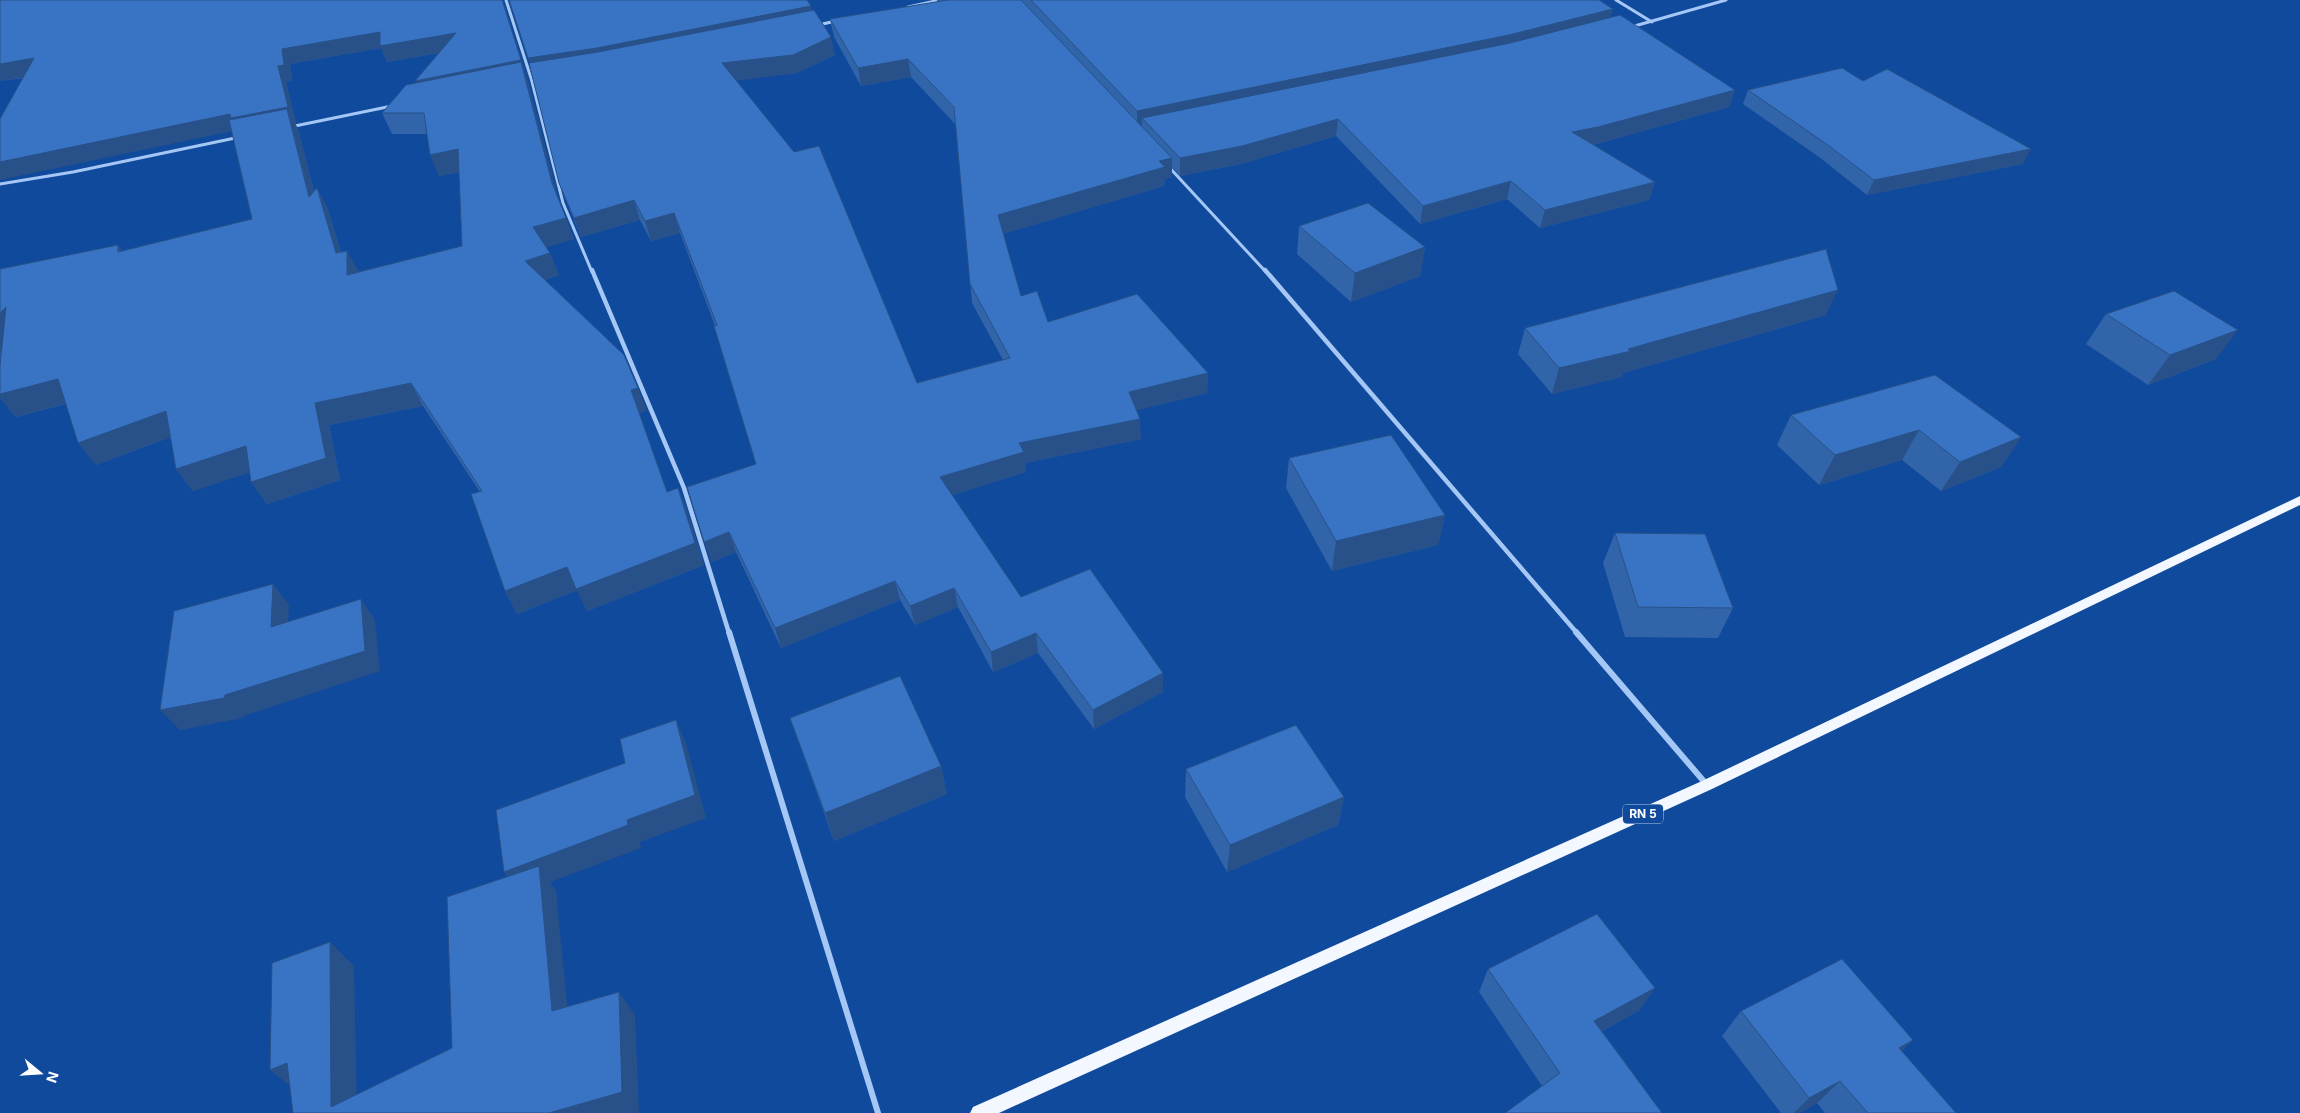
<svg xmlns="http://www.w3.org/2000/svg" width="2300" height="1113" font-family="Inter,sans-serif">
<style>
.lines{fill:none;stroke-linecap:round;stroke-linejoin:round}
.minor-far2{stroke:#a5c7f5;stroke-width:3}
.minor-far1{stroke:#a5c7f5;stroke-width:4.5}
.minor{stroke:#a5c7f5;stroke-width:6}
.primary{fill:#f3f7ff;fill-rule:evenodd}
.wall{fill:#3164a9;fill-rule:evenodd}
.shaded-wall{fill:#285189}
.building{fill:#3974c4;stroke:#285189}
.labels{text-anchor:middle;stroke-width:4;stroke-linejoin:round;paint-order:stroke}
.shield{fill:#104a9d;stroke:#b7c9e2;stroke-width:1}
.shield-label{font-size:12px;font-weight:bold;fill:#fff}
</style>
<rect width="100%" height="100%" fill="#104a9d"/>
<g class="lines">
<!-- minor-far2 -->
<g class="minor-far2">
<path d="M506,0L531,78L563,203L592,272"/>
<path d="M1616,0L1652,22"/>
<path d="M908,7L940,0"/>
<path d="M818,25L836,21"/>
<path d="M1631,27L1726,0"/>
<path d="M290,127L392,106"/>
<path d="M1168,166L1266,272"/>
<path d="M0,184L73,172L240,137"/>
</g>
<!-- minor-far1 -->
<g class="minor-far1">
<path d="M592,270L684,488L729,633"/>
<path d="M1265,270L1577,633"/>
</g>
<!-- minor -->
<g class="minor">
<path d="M729,632L878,1113"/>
<path d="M1576,632L1707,785"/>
</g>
<!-- primary -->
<path class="primary" d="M2300,496V505L1712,789L999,1113H970L973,1107L1702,781Z"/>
</g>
<!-- wall -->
<g class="wall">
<path d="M0,0H503V1L528,82L558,199L574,239L546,247L550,253L559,275L545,280L647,410L639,413L667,492L678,488L687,510L704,565L587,611L577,590L517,614L505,591L480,492L423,406L329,425L340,480L267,504L251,482L250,472L193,491L176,469L171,437L96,465L66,404L16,417L0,398V269L118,245L122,251L252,219L232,131L24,78L0,81ZM381,48L387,62L440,53L416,83L382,113L392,134H427L439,176L459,172L462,246L358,272L347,251L341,252L328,210L317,188L314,191L298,129L295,123H296L286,82L292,80L290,64Z"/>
<path d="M937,0H1599L1610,18L1735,90L1729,107L1593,145L1655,182L1649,200L1540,228L1507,199L1420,224L1336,136L1241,164L1180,176L1172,167V177L1165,179L1164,186L1003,234L1021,296L1048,322L1208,373L1207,393L1137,410L1141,439L1025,463L1026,472L952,495L1021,597L1163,692L1094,729L1038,653L993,672L958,607L915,625L900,600L781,648L736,552L711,562L756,464L715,326L680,233L651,241L640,220L581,237L559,183L812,11L835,55L797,73L736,80L917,383L1003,360L972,303L956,125L911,77L861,86L834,37L830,19L937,2Z"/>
<path d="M1748,90L2023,164L1867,195L1819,157L1743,104Z"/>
<path d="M1299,226L1425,247L1420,276L1351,302L1297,254Z"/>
<path d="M2106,314L2216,359L2148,385L2086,344Z"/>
<path d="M1826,315L1623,373L1622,377L1552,394L1518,354L1525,328Z"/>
<path d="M1791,415L2021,437L2001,467L1941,491L1902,460L1819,485L1777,445Z"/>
<path d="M1289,458L1445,515L1438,545L1332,571L1286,488Z"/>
<path d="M1615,533L1733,608L1718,638L1625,637L1603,563Z"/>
<path d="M790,718L941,766L947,794L834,841Z"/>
<path d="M1186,769L1344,797L1338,825L1227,872L1185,797Z"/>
<path d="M1488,969L1640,1010L1602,1031L1662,1113L1542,1086L1479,992Z"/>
<path d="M1741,1011L1913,1040L1901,1051L1956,1113H1825L1817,1103L1800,1113H1781L1722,1036Z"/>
</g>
<!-- shaded-wall -->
<g class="shaded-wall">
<path d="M502,0H503V1L528,82L560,204L422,97L415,81Z"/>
<path d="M811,6L814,22L533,74L528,58Z"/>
<path d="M1613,9L1608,26L1142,118V128L1137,130V111Z"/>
<path d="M380,32L456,33L463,49L387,62L381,48L290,64L292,80L286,82L296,123H295L298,129L321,218L237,130L0,180V162L230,114L278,66L282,49Z"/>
<path d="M831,37L835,55L797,73L727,82L722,63Z"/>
<path d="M34,58L45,74L0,81V64Z"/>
<path d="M908,59L911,77L861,86L858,68Z"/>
<path d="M1735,90L1729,107L1593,145L1567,150L1572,132Z"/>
<path d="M1338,119L1336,136L1241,164L1180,176V158Z"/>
<path d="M458,149L467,170L439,176L430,155Z"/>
<path d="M2031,149L2023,164L1867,195L1874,180Z"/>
<path d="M1172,158V177L1165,179L1164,186L1000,235L998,215L1159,161Z"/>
<path d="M1511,181L1507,199L1420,224L1423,206Z"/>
<path d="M1655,182L1649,200L1540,228L1545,210Z"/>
<path d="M317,188L328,210L347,273V251L359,272L347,275L336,253Z"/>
<path d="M634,200L640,220L581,237L574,218Z"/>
<path d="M674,213L680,233L651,241L645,221Z"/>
<path d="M566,218L574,239L541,249L533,227Z"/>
<path d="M118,245L133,267L118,252Z"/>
<path d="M1425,247L1420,276L1351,302L1355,273Z"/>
<path d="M550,253L559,275L534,283L525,261Z"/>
<path d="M1838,290L1826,315L1623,373L1622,377L1552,394L1559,368Z"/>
<path d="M6,307L24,329L0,353L1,367H0V313Z"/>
<path d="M2238,330L2216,359L2148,385L2170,355Z"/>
<path d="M1208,373L1207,393L1129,412V392Z"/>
<path d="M58,379L75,401L16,417L0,398V394Z"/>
<path d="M411,383L423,406L329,425L340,480L267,504L251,482L315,403Z"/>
<path d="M638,388L647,410L639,413L675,514L631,390Z"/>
<path d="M166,411L182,433L96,465L78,443Z"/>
<path d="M1140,419L1141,439L1025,463L1026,472L944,498L940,477L1019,443Z"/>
<path d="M1919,430L1902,460L1819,485L1835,455Z"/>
<path d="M2021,437L2001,467L1941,491L1960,462Z"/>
<path d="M246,446L261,469L193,491L176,469Z"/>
<path d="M678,488L687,510L704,565L587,611L577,590L517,614L505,591Z"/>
<path d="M1445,515L1438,545L1332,571L1336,541Z"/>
<path d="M729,532L736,552L711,562L704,542Z"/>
<path d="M895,581L900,600L781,648L775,628Z"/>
<path d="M273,584L289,605L287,648L271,627Z"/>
<path d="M954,588L958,607L915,625L910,606Z"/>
<path d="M361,599L375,620L380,671L243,716L242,718L180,730L160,710L225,695Z"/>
<path d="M1036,633L1038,653L993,672L991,652Z"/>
<path d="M1163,673V692L1094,729L1093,710Z"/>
<path d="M676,720L686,743L706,818L640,842L641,848L550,882L556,891L570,1034L552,1011L520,893L504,872L627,820Z"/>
<path d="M941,766L947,794L834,841L825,813Z"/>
<path d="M1344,797L1338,825L1227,872L1230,845Z"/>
<path d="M330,942L354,966L357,1113L331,1107Z"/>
<path d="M1655,988L1640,1010L1581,1042L1594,1021Z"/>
<path d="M619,992L635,1015L639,1113H549Z"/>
<path d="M1913,1040L1888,1064L1899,1048Z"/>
<path d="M287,1063L298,1092L270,1070Z"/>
<path d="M1840,1081L1817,1103L1800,1113H1794L1809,1098Z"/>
</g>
<!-- building -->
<g class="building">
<path d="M0,0H502L521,60L415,81L456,33L380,46V32L282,49L284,65L278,66L288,107L231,118L230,114L0,162V119L34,58L0,64Z"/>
<path d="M509,0H807L811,6L597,48L528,58Z"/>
<path d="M948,0H1021L1172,158L1159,161L1165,167L998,215L1021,296L1037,291L1048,322L1137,294L1208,373L1129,392L1140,419L1019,443L1024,452L940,477L1021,597L1090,569L1163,673L1093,710L1036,633L991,652L954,588L910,606L895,581L775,628L729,532L704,542L687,487L756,464L714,326L717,325L674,213L645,221L634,200L574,218L559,183L529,63L598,52L814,10L831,37L793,55L722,63L794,152L819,146L917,383L1010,358L970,284L954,107L908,59L858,68L830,19Z"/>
<path d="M1031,0H1599L1613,9L1509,35L1137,111Z"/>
<path d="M1620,15L1735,90L1598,127L1572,132L1655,182L1545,210L1511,181L1423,206L1338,119L1242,146L1180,158L1142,118L1510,43Z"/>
<path d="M521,62L552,183L566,218L533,227L550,253L525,261L624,355L638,388L631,390L667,492L678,488L695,543L576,589L567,567L505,591L471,494L482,491L411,383L315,403L326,458L251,482L246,446L176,469L166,411L78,443L58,379L0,394V366L6,307L0,313V269L118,245V252L252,219L229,120L287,109L309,197L317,188L336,253L347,251V275L462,246L458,149L430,155L424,113H382L406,85Z"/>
<path d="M1842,68L1863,81L1887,69L2031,149L1874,180L1825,143L1748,90Z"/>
<path d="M1368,203L1425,247L1355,273L1299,226Z"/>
<path d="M1826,249L1838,290L1628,349L1631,351L1559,368L1525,328Z"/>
<path d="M2174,291L2238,330L2170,355L2106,314Z"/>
<path d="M1935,375L2021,437L1960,462L1919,430L1835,455L1791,415Z"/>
<path d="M1391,435L1445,515L1336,541L1289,458Z"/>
<path d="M1615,533L1705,534L1733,608L1638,607Z"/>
<path d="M273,584L271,627L361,599L365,651L225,695L224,698L160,710L174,611Z"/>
<path d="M900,676L941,766L825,813L790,718Z"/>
<path d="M676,720L695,795L627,820L628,825L504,872L496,810L625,763L620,739Z"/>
<path d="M1296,725L1344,797L1230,845L1186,769Z"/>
<path d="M539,866L552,1011L619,992L622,1092L549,1113H293L287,1063L270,1070L272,963L330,942L331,1107L452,1048L447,897Z"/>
<path d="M1597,914L1655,988L1594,1021L1662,1113H1505L1560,1073L1488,969Z"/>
<path d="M1842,959L1913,1040L1899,1048L1956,1113H1868L1840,1081L1809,1098L1741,1011Z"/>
</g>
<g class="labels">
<!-- shield labels -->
<rect class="shield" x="1623" y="804.5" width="40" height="19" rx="4"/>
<g class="shield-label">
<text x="1643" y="818">RN 5</text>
</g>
</g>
<!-- north arrow -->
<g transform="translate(40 1073) rotate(108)" stroke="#104a9d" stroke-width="4" paint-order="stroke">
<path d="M0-4L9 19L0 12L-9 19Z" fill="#ffffff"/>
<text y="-8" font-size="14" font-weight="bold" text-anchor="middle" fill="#ffffff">N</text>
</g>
</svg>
